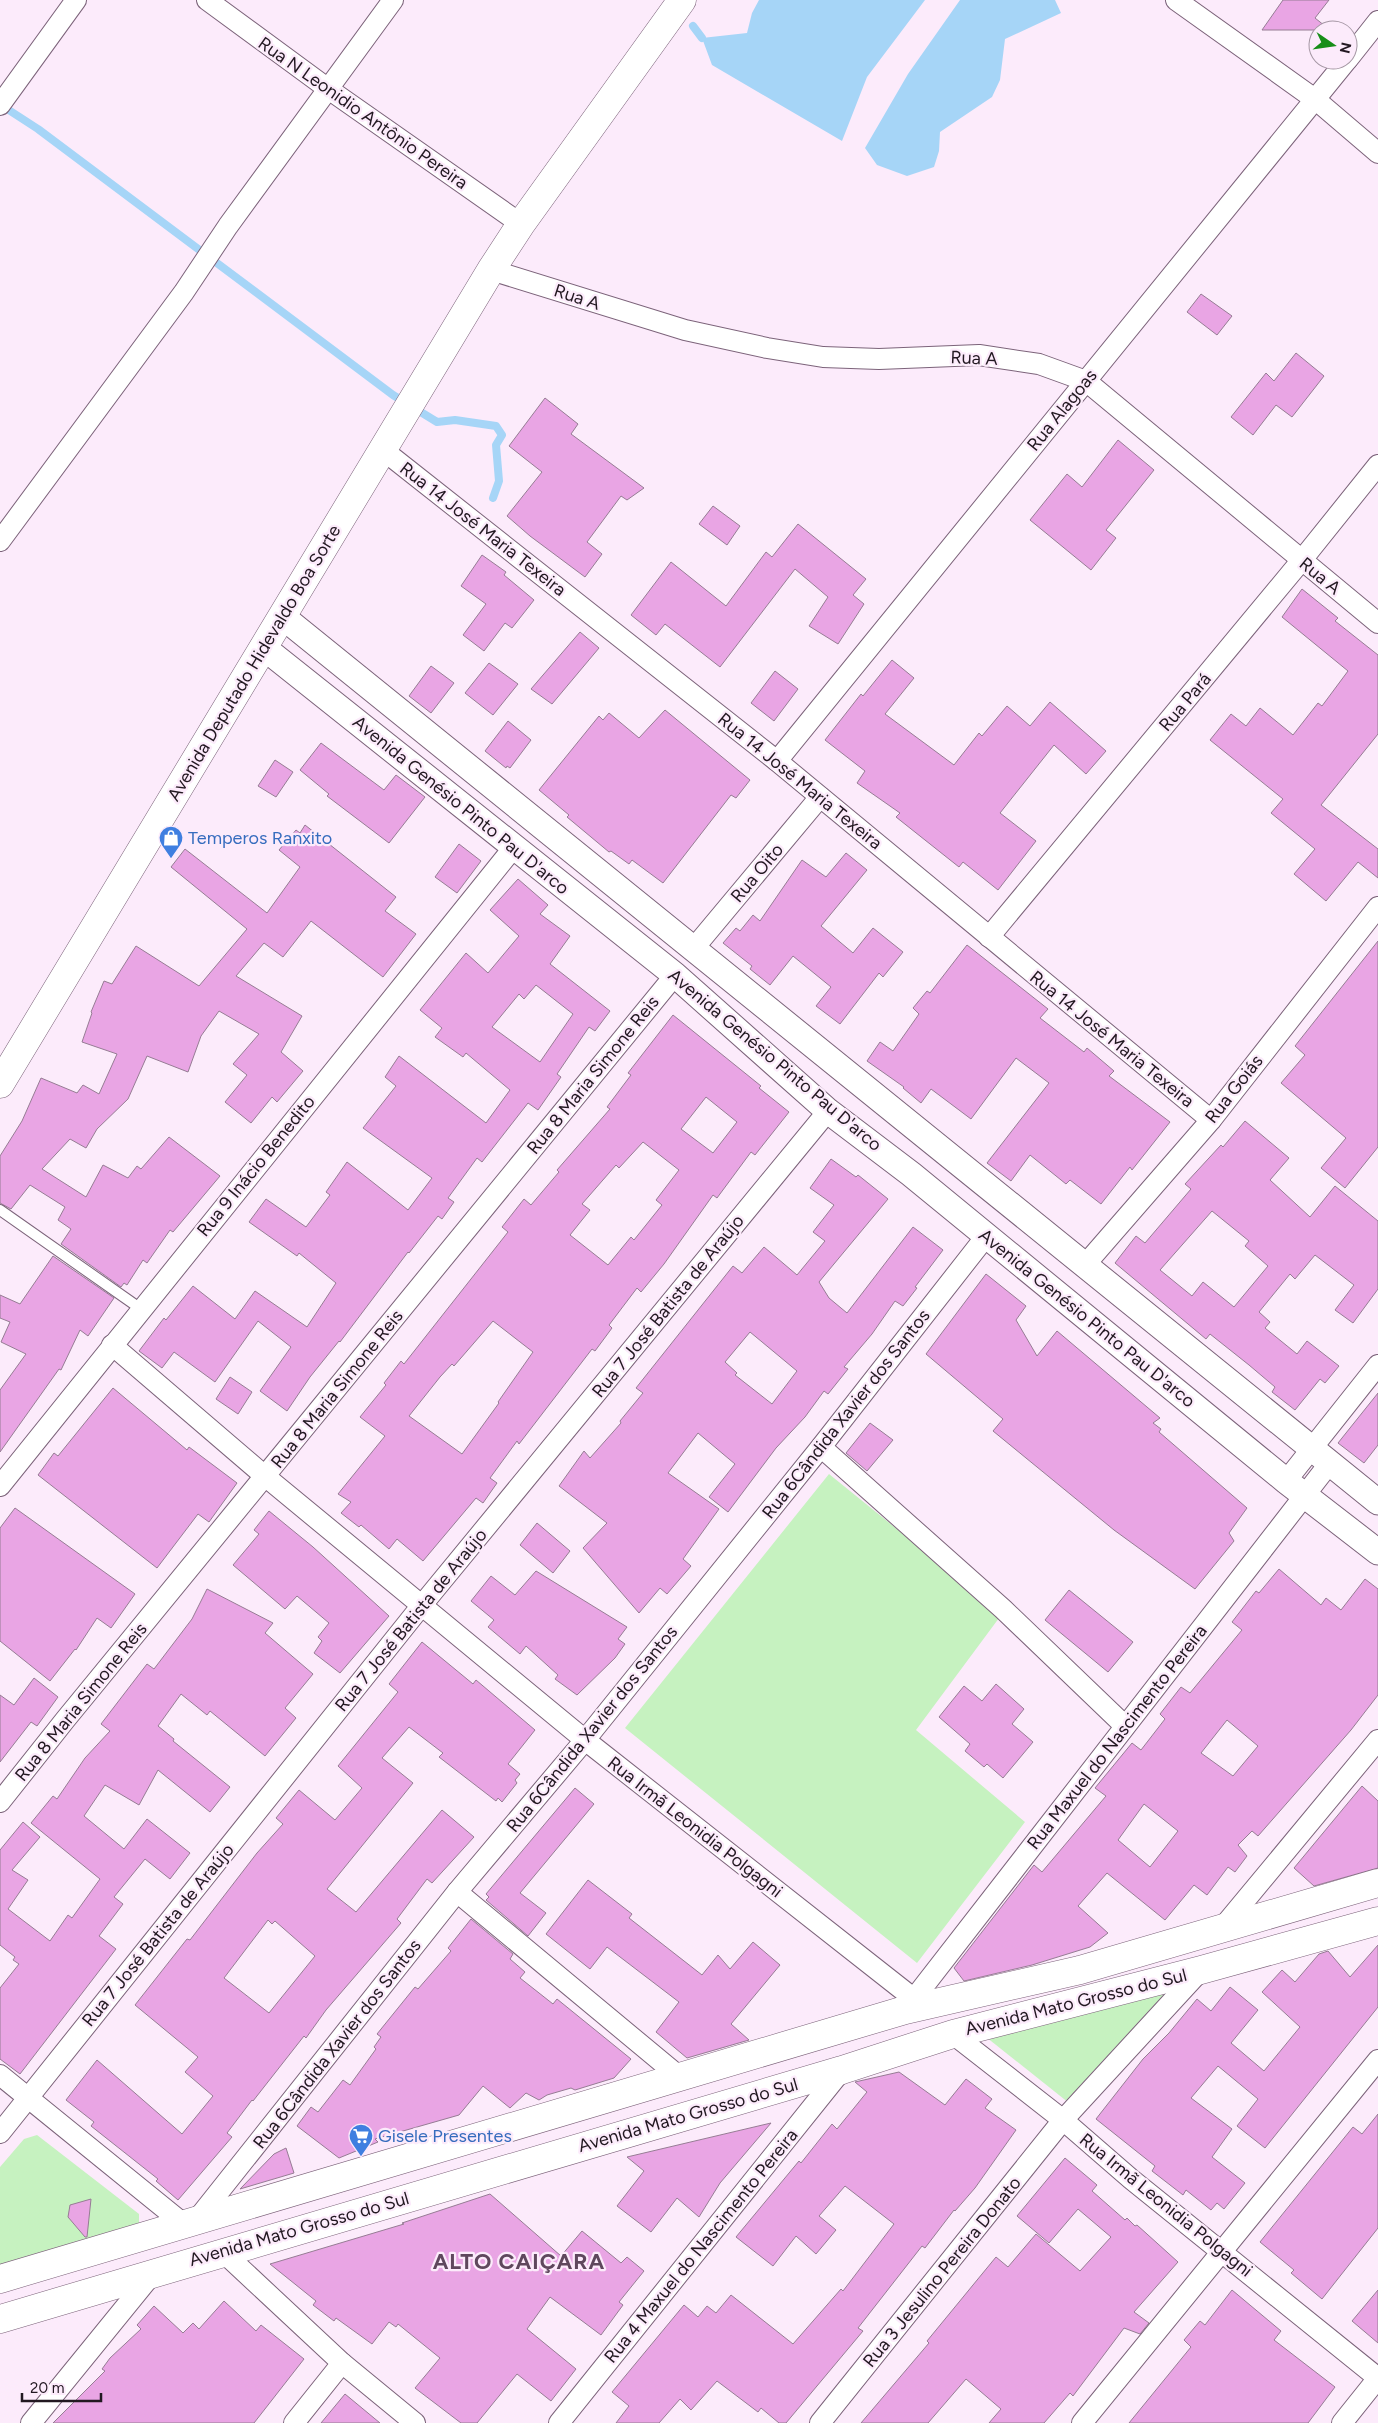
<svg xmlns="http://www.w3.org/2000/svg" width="1378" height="2423" font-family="Figtree,sans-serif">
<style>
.green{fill:#c6f2c0}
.water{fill:#a6d5f7}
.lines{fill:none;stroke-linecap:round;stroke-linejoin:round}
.stream{stroke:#a6d5f7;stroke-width:8}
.building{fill:#e9a5e4;stroke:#967c94;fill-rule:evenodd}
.service-casing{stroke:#7c637a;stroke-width:12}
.minor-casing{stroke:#7c637a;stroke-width:22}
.tertiary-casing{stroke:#7c637a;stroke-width:27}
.secondary-casing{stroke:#7c637a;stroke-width:29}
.service{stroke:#fff;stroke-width:10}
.minor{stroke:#fff;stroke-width:20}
.tertiary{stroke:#fff;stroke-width:25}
.secondary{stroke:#fff;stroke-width:28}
.labels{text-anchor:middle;stroke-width:4.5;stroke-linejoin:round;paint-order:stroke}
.street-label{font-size:18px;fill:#221821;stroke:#fcebfb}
.shop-label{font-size:18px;fill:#366cbe;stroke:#fcebfb;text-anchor:start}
.district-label{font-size:22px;font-weight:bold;letter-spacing:1px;fill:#5f475d;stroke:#fcebfb}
</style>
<rect width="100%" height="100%" fill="#fcebfb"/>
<!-- green -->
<g class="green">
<path d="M829,1474L1002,1614L916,1730L1025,1822L917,1963L625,1728Z"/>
<path d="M1168,1991L1074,2107L986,2037Z"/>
<path d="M37,2135L139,2214V2223L0,2265V2167L24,2139Z"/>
</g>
<!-- water -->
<g class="water">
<path d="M759,0H925L867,77L842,141L712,65L702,38L747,33L752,13Z"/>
<path d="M960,0H1055L1061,13L1005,39L1000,80L992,97L940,132L939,151L934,167L907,176L877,165L865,148L908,74Z"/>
</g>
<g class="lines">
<!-- stream -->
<g class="stream">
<path d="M693,26L702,38"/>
<path d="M1,105L38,129L393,395L437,422L455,420L496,426L502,435L496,445L499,481L493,498"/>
</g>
</g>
<!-- building -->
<g class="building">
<path d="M1283,0H1329L1315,18L1330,30H1262Z"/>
<path d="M1201,294L1232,316L1217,335L1187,312Z"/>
<path d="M1296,353L1324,376L1292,417L1276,405L1253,435L1231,417L1266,373L1274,381Z"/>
<path d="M545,398L578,424L571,434L644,488L627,500L621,496L587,542L602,554L585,577L530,536L507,516L542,472L509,446Z"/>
<path d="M1118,440L1154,470L1106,530L1116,538L1091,570L1030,520L1067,474L1082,487Z"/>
<path d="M713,506L740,526L727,545L699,524Z"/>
<path d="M798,524L866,579L853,595L864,604L838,644L809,626L828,597L795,569L720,667L665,624L656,635L631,615L671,562L726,606L766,552L772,557Z"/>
<path d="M482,555L506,572L504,575L534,600L512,628L505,623L484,651L463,635L486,604L461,586Z"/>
<path d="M1302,589L1338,618L1335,621L1378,655V734L1321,805L1378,849V878L1358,862L1326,901L1294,874L1315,849L1271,813L1283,799L1210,740L1231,714L1246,726L1260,708L1293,735L1318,703L1322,706L1348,671L1282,617Z"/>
<path d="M580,632L599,648L552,704L531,689Z"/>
<path d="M892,660L914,678L885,714L954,765L979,733L982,736L1007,706L1030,726L1050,702L1106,751L1086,774L1054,745L1000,813L1036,841L998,890L963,862L959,867L896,817L900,813L857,783L865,771L825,740L861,694L863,696Z"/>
<path d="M489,663L518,684L493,715L465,693Z"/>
<path d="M431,666L454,683L431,713L409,696Z"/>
<path d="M775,671L798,689L774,721L751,703Z"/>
<path d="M665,710L750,780L736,798L731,795L663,883L632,860L629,864L611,851L609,852L567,817L569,815L539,790L599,716L603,720L609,713L639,738Z"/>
<path d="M508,721L531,740L510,768L507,766L506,768L485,751Z"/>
<path d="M321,743L384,790L396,775L425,797L389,843L327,796L329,794L300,770Z"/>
<path d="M275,760L293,772L276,797L258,786Z"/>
<path d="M305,825L396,897L385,911L416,934L383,977L311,921L283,957L264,943L236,976L302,1016L281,1052L303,1071L277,1102L272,1097L251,1123L225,1102L247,1075L233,1064L259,1034L219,1011L201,1036L188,1072L147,1056L128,1099L97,1129L86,1148L70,1139L42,1169L86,1197L103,1165L128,1178L137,1166L141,1169L169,1137L220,1176L173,1232L170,1230L147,1263L143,1260L127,1285L124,1283L121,1287L61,1244L71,1229L58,1220L65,1207L30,1185L11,1209L0,1203V1156L22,1121L41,1078L77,1093L83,1085L99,1094L117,1054L82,1042L92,1013L91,1012L104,981L112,984L136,946L199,986L247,929L171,867L185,849L267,913L300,867L279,850L296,830L300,833Z"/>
<path d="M459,844L481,861L457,893L435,877Z"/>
<path d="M846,853L867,870L821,926L853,953L873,928L903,952L883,977L879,973L840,1024L816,1006L831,987L793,956L770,985L750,969L752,966L723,943L736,928L740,931L753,915L760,921L802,860L826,877Z"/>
<path d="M518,879L548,905L540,914L570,936L550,964L610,1011L595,1031L589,1027L557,1074L561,1077L538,1110L528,1103L482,1162L477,1158L448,1198L454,1202L442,1219L438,1216L409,1253L408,1252L340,1342L339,1341L310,1377L287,1411L260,1391L291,1347L258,1321L215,1382L174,1352L162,1368L139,1351L164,1318L166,1320L193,1286L235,1319L255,1291L307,1327L336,1283L299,1253L297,1256L249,1222L266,1199L306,1227L330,1195L326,1192L347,1162L408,1210L432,1178L363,1128L396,1086L385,1077L399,1056L486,1123L510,1090L466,1053L463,1057L435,1037L442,1028L420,1010L466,953L488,973L519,936L490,910ZM536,985L573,1014L540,1062L492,1027L519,994L524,999Z"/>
<path d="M1378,941V1147L1345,1188L1321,1168L1346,1138L1281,1083L1305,1055L1295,1046Z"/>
<path d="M967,945L1048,1009L1040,1018L1084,1052L1087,1048L1114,1071L1109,1076L1170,1122L1132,1170L1130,1167L1101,1204L1070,1180L1066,1184L1030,1155L1011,1181L987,1163L1049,1083L1016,1058L971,1119L931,1089L921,1103L903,1088L904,1087L867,1061L880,1042L893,1051L919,1014L913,1008L927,991L930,993Z"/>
<path d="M673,1015L761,1086L759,1088L789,1112L755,1155L751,1152L717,1198L713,1195L664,1264L641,1292L637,1288L609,1325L612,1328L595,1351L592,1349L519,1444L517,1441L490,1478L497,1483L483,1503L476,1498L423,1561L397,1539L389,1549L361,1525L359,1527L341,1513L351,1502L338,1494L385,1436L360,1417L386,1385L384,1383L401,1361L404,1364L508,1232L502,1227L524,1199L531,1205L559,1172L557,1170L610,1109L607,1107L631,1075L628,1073ZM706,1097L737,1122L713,1153L681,1129ZM643,1142L679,1170L656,1200L662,1205L634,1240L631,1237L608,1265L570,1235L590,1210L582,1204L616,1165L619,1168ZM493,1321L533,1352L498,1402L499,1403L462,1454L409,1416L440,1377L452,1364L454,1366Z"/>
<path d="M1245,1121L1289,1158L1270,1180L1310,1217L1335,1186L1378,1221V1289L1353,1323L1335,1310L1354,1285L1315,1255L1295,1279L1290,1274L1259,1312L1270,1322L1265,1328L1297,1354L1307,1341L1339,1366L1325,1383L1320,1379L1295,1410L1272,1392L1275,1387L1249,1365L1210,1334L1206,1339L1115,1263L1136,1236L1145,1243L1191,1189L1185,1184L1221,1145L1223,1147ZM1212,1211L1249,1241L1245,1246L1268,1266L1234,1307L1203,1282L1192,1296L1160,1270Z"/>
<path d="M831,1159L856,1177L858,1175L888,1199L819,1282L829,1298L847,1313L913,1227L943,1250L915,1287L917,1288L903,1306L895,1301L872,1334L844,1367L848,1369L828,1394L824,1391L805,1417L776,1448L728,1512L709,1497L735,1464L698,1433L668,1473L719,1509L683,1559L691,1566L667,1594L660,1588L639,1613L583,1548L607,1523L559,1486L584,1451L590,1458L621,1423L620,1421L643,1393L636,1388L733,1266L742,1273L764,1247L797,1275L825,1241L813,1232L834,1205L810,1188ZM750,1332L797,1371L772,1404L735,1375L737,1373L725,1362Z"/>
<path d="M53,1256L114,1298L88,1336L80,1330L61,1370L59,1369L0,1452V1390L26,1354L1,1342L10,1322L0,1318V1295L20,1304Z"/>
<path d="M986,1274L1026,1306L1016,1320L1037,1356L1057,1331L1160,1418L1153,1423L1161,1429L1159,1432L1247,1508L1229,1533L1234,1541L1195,1589L1114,1530L993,1431L1003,1419L926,1354Z"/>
<path d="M230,1377L252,1392L238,1414L216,1399Z"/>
<path d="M113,1388L187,1450L189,1447L237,1483L209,1522L198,1514L157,1568L38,1475L54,1453L58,1456Z"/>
<path d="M1378,1393V1445L1364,1463L1338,1443Z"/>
<path d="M870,1423L893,1440L867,1471L846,1453Z"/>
<path d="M15,1508L135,1594L111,1628L97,1618L76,1650L75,1649L50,1681L0,1641V1528Z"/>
<path d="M269,1511L313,1547L389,1616L340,1673L314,1653L322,1641L318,1637L329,1623L297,1596L285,1609L233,1565L259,1534L254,1530Z"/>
<path d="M537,1523L570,1551L553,1573L520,1545Z"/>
<path d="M1279,1569L1321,1605L1326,1598L1341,1610L1365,1579L1378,1589V1695L1351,1730L1258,1836L1252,1831L1238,1845L1247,1856L1235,1872L1228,1867L1207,1895L1194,1885L1165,1920L1107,1873L1078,1906L1108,1933L1090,1947L1032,1965L964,1981L954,1968L1034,1865L1042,1872L1106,1796L1095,1788L1132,1743L1141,1750L1165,1719L1160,1714L1181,1687L1190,1693L1242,1630L1232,1622L1256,1591L1259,1593ZM1227,1720L1258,1746L1233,1776L1201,1753ZM1144,1804L1178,1831L1150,1867L1118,1840Z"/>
<path d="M536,1571L627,1627L618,1639L625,1644L615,1658L577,1695L555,1679L558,1675L526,1646L520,1654L488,1627L494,1620L471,1601L491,1576L515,1595Z"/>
<path d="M207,1589L273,1623L265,1633L313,1674L285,1708L296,1718L265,1756L210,1711L207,1715L181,1694L158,1726L174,1739L173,1741L230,1787L210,1812L158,1770L139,1805L105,1785L84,1816L124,1849L147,1819L190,1853L170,1879L145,1859L114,1897L123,1904L99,1936L116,1949L20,2074L0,2059V1988L19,1964L13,1960L15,1957L0,1945V1850L23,1822L40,1837L12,1870L28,1880L8,1909L50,1941L68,1915L72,1918L100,1879L31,1823L53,1796L57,1799L85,1758L110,1731L101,1724L147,1664L154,1669L192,1619Z"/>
<path d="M1069,1590L1133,1642L1108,1672L1045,1620Z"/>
<path d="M422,1642L473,1684L476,1680L535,1730L508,1764L520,1774L515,1780L517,1783L502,1802L498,1798L496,1801L439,1757L443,1753L409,1727L382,1758L413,1783L327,1889L356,1912L442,1810L474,1837L432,1883L427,1879L397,1919L401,1923L326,2010L306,2038L304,2036L253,2101L252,2100L227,2133L232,2137L178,2200L156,2181L158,2179L91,2126L94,2122L66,2100L97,2060L182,2134L213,2096L185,2072L198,2057L135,2005L187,1939L190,1940L257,1853L283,1824L276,1818L299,1790L335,1820L362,1788L338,1766L398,1692L389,1684ZM268,1920L272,1924L275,1921L315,1956L269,2013L224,1978Z"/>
<path d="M34,1678L58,1697L37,1726L31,1722L0,1762V1695L14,1705Z"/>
<path d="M996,1684L1024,1709L1012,1724L1033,1742L1003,1778L987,1764L984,1767L965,1751L970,1744L939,1717L964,1686L982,1701Z"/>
<path d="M1362,1786L1378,1801V1868L1314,1886L1294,1868Z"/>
<path d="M575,1788L594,1804L520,1893L546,1913L528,1936L486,1900L489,1897L486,1894Z"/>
<path d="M588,1880L632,1914L629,1918L702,1975L718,1955L730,1969L753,1942L780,1965L731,2024L749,2040L687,2058L656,2032L679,2002L607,1947L590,1969L546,1934Z"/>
<path d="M471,1919L513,1954L510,1959L525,1972L520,1978L553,2004L557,1999L631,2059L614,2078L575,2090L571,2088L547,2095L539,2100L526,2093L510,2108L483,2086L459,2115L375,2139L378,2142L339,2158L297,2126L311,2107L318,2112L343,2080L350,2085L376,2049L374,2047L381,2037L377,2034L415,1987L418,1989L451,1951L448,1948Z"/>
<path d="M1378,1945V2007L1265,2148L1237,2126L1258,2099L1218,2066L1191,2098L1232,2129L1212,2157L1245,2183L1224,2209L1217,2203L1211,2210L1186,2190L1183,2195L1152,2171L1155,2166L1096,2119L1143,2059L1169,2033L1197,1999L1211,2011L1230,1987L1258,2010L1231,2043L1264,2071L1300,2027L1262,1992L1282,1970L1295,1982L1319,1954L1328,1951L1350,1977Z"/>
<path d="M899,2072L945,2105L966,2079L992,2099L985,2108L1016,2130L975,2188L955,2211L954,2210L925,2248L922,2246L858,2328L863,2331L786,2423H779L761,2408L758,2412L717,2381L691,2410L680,2399L659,2423H616L629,2406L612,2392L684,2305L698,2317L707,2306L716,2313L731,2295L793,2344L841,2289L843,2291L894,2224L845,2186L819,2216L836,2230L816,2254L796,2236L773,2266L736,2237L799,2161L801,2163L832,2124L837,2129L867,2092L855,2082Z"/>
<path d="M1378,2114V2228L1322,2299L1291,2273L1294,2270L1260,2242L1353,2127L1362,2134Z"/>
<path d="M771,2123L720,2183L699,2217L677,2198L651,2232L617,2206L644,2171L627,2157Z"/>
<path d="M286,2148L294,2173L240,2189L274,2154Z"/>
<path d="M1065,2158L1097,2185L1092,2191L1125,2220L1127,2218L1135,2226L1137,2225L1178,2262L1134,2312L1149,2323L1140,2334L1124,2328L1073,2396L1070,2393L1044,2423H989L1001,2409L966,2379L928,2423H861L929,2343L927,2341L996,2257L1008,2267L1036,2234L1080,2271L1111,2237L1078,2209L1049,2243L1017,2216Z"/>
<path d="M490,2194L561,2256L582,2231L621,2263L627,2257L644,2271L619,2302L623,2305L601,2335L550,2297L527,2329L576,2369L551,2401L517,2374L477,2423H461L415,2388L440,2358L398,2324L396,2327L389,2322L372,2344L336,2318L334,2321L313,2305L316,2301L270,2264L404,2224L402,2223Z"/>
<path d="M91,2199L87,2237H85L68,2217L70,2205Z"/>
<path d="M1232,2290L1281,2331L1274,2340L1335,2387L1308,2423H1129L1191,2347L1184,2340L1200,2321L1205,2325Z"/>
<path d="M1378,2290V2343L1352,2321Z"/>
<path d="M224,2301L256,2331L261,2325L304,2359L254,2423H53L105,2371L102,2369L110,2358L141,2329L137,2325L154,2306L183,2333L193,2323L199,2329Z"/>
<path d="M345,2394L380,2423H321Z"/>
</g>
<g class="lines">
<defs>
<path id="service" d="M0,1210L141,1309"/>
<g id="minor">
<path d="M207,0L327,88L521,224"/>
<path d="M1176,0L1316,100L1378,153"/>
<path d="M1348,59L1378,21"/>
<path d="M0,105L76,0"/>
<path d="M491,270L685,330L767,348L823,357L879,359L979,355L1039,364L1086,381L1378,623"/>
<path d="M383,450L777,761L1211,1120"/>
<path d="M0,541L184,292L228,226L393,0"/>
<path d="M777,761L1347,60"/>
<path d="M989,937L1301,561L1378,465"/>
<path d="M694,948L820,797"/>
<path d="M1084,1266L1211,1120L1378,907"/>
<path d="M112,1345L266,1477L585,1740L913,1998"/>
<path d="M821,1447L1003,1609L1125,1726"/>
<path d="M1286,1481L1378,1365"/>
<path d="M0,1486L514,847"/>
<path d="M0,1802L65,1720L675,975"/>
<path d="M457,1892L681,2078"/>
<path d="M1223,1927L1378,1740"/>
<path d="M906,2009L1329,1464"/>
<path d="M953,2034L1063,2120L1131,2179L1378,2378"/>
<path d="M0,2075L185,2225"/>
<path d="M0,2133L422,1605L828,1111"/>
<path d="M195,2222L457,1892L585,1740L821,1447L987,1235"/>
<path d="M223,2252L342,2363L415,2423"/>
<path d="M31,2423L153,2273"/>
<path d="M294,2423L342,2363"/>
<path d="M559,2423L842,2070"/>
<path d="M820,2423L1063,2120L1201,1970"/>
<path d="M1082,2423L1378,2060"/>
<path d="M1342,2423L1378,2378"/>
</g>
<g id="tertiary">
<path d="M283,617L1378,1502"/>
<path d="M263,647L675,975L828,1111L911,1174L1286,1481L1378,1552"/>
</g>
<g id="secondary">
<path d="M0,1084L491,270L521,224L682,0"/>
<path d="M0,2279L905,2010L1080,1970L1378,1883"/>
<path d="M0,2319L842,2070L953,2034L1201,1970L1378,1921"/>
</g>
</defs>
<!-- service casing -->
<use href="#service" class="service-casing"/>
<!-- minor casing -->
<use href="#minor" class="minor-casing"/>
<!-- tertiary casing -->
<use href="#tertiary" class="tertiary-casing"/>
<!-- secondary casing -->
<use href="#secondary" class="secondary-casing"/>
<!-- service -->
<use href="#service" class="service"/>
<!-- minor -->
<use href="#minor" class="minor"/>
<!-- tertiary -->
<use href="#tertiary" class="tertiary"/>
<!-- secondary -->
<use href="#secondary" class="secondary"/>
</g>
<!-- icons -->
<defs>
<symbol id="shop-pin" viewBox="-11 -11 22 30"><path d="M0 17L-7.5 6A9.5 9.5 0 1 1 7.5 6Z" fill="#3f7fe0" stroke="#fcebfb"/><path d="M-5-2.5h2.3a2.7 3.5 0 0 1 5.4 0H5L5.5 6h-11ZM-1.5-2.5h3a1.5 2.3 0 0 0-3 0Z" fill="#fff"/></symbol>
<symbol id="supermarket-pin" viewBox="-11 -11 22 30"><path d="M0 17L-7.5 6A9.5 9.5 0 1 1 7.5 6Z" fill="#3f7fe0" stroke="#fcebfb"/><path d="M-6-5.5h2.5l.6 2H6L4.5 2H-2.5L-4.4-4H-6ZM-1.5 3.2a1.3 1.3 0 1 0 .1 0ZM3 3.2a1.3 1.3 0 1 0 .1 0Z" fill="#fff"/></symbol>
</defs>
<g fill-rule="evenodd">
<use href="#shop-pin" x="157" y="824" width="28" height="38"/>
<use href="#supermarket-pin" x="347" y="2122" width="28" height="38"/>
</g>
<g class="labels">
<!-- street labels -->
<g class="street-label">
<text transform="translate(363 113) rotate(35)" y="6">Rua N Leonidio Antônio Pereira</text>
<text transform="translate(577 297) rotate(18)" y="6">Rua A</text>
<text transform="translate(974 358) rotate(2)" y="6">Rua A</text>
<text transform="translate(1062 410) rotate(-51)" y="6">Rua Alagoas</text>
<text transform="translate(483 529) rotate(38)" y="6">Rua 14 José Maria Texeira</text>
<text transform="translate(1320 576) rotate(39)" y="6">Rua A</text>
<text transform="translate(254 663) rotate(-59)" y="6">Avenida Deputado Hidevaldo Boa Sorte</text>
<text transform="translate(1185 702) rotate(-50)" y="6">Rua Pará</text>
<text transform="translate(800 781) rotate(39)" y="6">Rua 14 José Maria Texeira</text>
<text transform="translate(461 805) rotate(39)" y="6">Avenida Genésio Pinto Pau D'arco</text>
<text transform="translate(757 873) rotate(-50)" y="6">Rua Oito</text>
<text transform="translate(1112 1039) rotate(39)" y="6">Rua 14 José Maria Texeira</text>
<text transform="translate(775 1060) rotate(40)" y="6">Avenida Genésio Pinto Pau D'arco</text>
<text transform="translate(593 1075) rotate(-51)" y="6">Rua 8 Maria Simone Reis</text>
<text transform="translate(1234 1089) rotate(-52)" y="6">Rua Goiás</text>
<text transform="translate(256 1166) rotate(-51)" y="6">Rua 9 Inácio Benedito</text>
<text transform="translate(668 1306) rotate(-51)" y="6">Rua 7 José Batista de Araújo</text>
<text transform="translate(1087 1318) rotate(39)" y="6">Avenida Genésio Pinto Pau D'arco</text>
<text transform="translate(337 1389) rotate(-51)" y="6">Rua 8 Maria Simone Reis</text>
<text transform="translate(846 1414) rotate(-52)" y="6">Rua 6Cândida Xavier dos Santos</text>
<text transform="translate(411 1620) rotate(-51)" y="6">Rua 7 José Batista de Araújo</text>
<text transform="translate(81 1702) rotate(-51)" y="6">Rua 8 Maria Simone Reis</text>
<text transform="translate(592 1729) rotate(-51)" y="6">Rua 6Cândida Xavier dos Santos</text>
<text transform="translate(1117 1737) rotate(-52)" y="6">Rua Maxuel do Nascimento Pereira</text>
<text transform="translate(695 1827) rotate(38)" y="6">Rua Irmã Leonidia Polgagni</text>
<text transform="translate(158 1935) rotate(-51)" y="6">Rua 7 José Batista de Araújo</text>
<text transform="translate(1076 2002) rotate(-14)" y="6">Avenida Mato Grosso do Sul</text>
<text transform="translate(337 2044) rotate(-52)" y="6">Rua 6Cândida Xavier dos Santos</text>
<text transform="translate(688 2115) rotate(-16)" y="6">Avenida Mato Grosso do Sul</text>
<text transform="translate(1166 2205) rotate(39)" y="6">Rua Irmã Leonidia Polgagni</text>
<text transform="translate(299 2229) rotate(-16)" y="6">Avenida Mato Grosso do Sul</text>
<text transform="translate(701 2246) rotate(-51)" y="6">Rua 4 Maxuel do Nascimento Pereira</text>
<text transform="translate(942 2272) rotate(-51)" y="6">Rua 3 Jesulino Pereira Donato</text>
</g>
<!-- shop labels -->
<g class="shop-label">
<text x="188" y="844">Temperos Ranxito</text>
<text x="378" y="2142">Gisele Presentes</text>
</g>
<!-- district labels -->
<g class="district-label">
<text x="519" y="2269">ALTO CAIÇARA</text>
</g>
</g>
<!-- north arrow -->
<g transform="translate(1333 45) rotate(103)"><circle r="24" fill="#fcebfb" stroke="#a597a4"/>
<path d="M0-4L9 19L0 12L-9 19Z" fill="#178e18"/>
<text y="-8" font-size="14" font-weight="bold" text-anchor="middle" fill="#221821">N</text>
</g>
<!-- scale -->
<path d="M22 2393v8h79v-8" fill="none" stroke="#221821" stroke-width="2.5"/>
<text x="30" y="2393" font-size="15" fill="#221821" stroke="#fcebfb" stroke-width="4" paint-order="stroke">20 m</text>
</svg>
